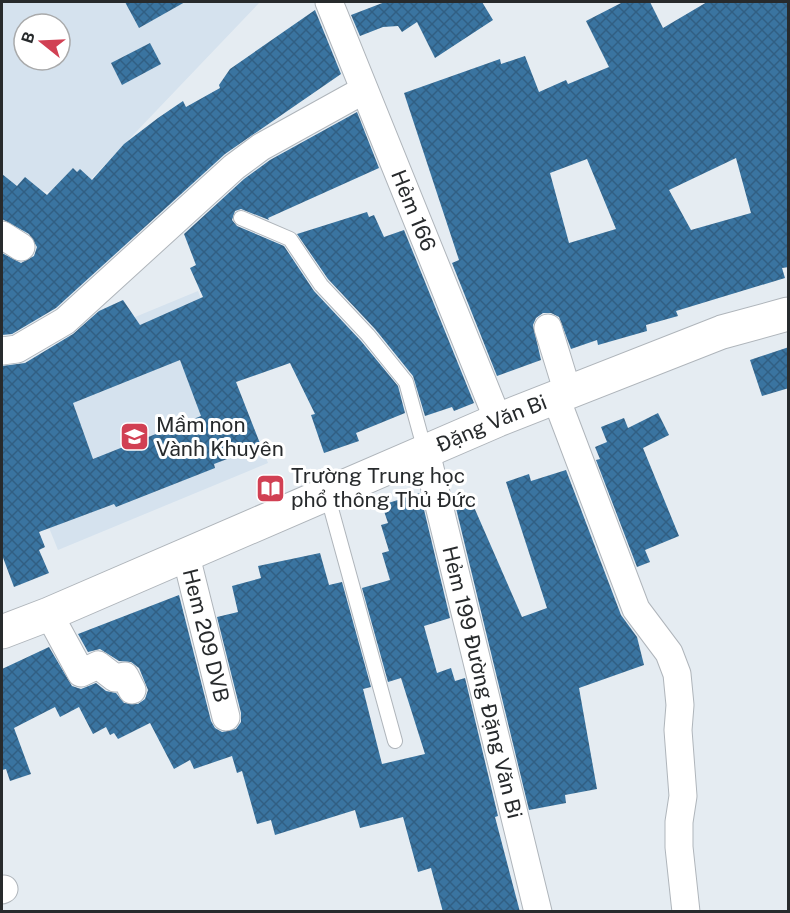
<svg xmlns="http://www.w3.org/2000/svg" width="790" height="913" font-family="'Public Sans',sans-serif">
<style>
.built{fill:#d5e2ee;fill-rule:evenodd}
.building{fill:url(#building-cross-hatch);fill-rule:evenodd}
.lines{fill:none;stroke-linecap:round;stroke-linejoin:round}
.service-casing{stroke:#afb5bb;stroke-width:16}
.minor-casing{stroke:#afb5bb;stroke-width:29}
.secondary-casing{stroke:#afb5bb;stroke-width:35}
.service{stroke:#fff;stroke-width:14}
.minor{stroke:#fff;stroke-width:27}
.secondary{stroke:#fff;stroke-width:33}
.labels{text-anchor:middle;stroke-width:6;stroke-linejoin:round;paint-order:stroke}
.street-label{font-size:21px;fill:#272a2c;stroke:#fff}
.poi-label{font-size:21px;fill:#272a2c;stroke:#fff;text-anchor:start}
</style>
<defs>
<pattern id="building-cross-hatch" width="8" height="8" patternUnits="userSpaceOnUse" patternTransform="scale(1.5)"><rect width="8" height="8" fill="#3a74a0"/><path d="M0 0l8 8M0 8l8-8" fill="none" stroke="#315f83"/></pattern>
</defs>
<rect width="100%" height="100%" fill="#e5ecf2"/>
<!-- built -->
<g class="built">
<path d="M2,2H260L73,198L2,181ZM24,24H60V60H24Z"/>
<path d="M198,291L268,463L58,550L2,412V372Z"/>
</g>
<!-- building -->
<g class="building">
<path d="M125,2H185L139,28Z"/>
<path d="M385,2H482L493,20L435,58L417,22L402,32L398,26L383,27L360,36L351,15Z"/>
<path d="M623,2H650L663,28L707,2H789V267L782,268L785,278L676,311L678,316L646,325L647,331L598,345L597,340L571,349L559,317L551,313H543L536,318L533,325L541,360L497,376L452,263L459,260L404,93L500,59L501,64L525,56L539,92L566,80L568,84L609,67L586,21ZM736,158L751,213L691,230L669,190ZM587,159L616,229L569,243L550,173Z"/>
<path d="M315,10L341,74L225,154L56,308L12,334L2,335V253L21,263L34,256L37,247L29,234L2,219V174L17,186L25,177L47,195L73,168L77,172L80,169L92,180L124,144L158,118L183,101L186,107L220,88L219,85L230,69Z"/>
<path d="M150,43L161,64L122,85L111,63Z"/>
<path d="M357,112L379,168L268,218L269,220L241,209L235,211L232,220L237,226L284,246L314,291L361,341L398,386L405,413L356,433L359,441L324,453L311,415L315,414L290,363L236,382L261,446L214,464L215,468L116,507L114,504L39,532L45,547L39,550L49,573L14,587L2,555V366L25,363L73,334L99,311L123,300L140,325L203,297L190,268L196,265L184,234L244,179L270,160ZM180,360L201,416L93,459L73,403Z"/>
<path d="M367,212L369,217L374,215L384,237L404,230L474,403L454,411L452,407L425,416L413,376L375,329L328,279L297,234Z"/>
<path d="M789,347V388L762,396L750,360Z"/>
<path d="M658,413L669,435L643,448L679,536L645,550L650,562L637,567L596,460L600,459L595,447L607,442L601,427L624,418L628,428Z"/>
<path d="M566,470L621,615L637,637L644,665L579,688L597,789L565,795L566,803L529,810L455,504L470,498L522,617L547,608L506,482L529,474L531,481Z"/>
<path d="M420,493L450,618L424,626L437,673L451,668L455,681L465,678L498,816L495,817L520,912H443L431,868L418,872L403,817L360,828L355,810L275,835L271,820L257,824L242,771L237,773L232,756L194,769L190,760L174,769L150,723L118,739L114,733L110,735L106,727L93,734L79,707L60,717L55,707L14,728L31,774L10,781L6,769L2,770V669L49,647L72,686L81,689L96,683L106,691L116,693L124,703L138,704L145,699L148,690L139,668L131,662L119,661L100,649L88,652L78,634L179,595L211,721L215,728L222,732L236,729L241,722V713L217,617L238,612L232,586L261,578L258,566L320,553L329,585L342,582L371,687L363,689L382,764L425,754L401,678L388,682L362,588L390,580L382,553L389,551L381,525L388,523L382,505Z"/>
</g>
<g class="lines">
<defs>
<g id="service">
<path d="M241,218L290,239L321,285L368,335L406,382L425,451"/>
<path d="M327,494L395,741"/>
</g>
<g id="minor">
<path id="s1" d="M329,2L498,420"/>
<path d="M2,235L21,247"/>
<path d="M548,328L568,393"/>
<path d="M2,351L17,349L65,321L234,167L261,147L364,90"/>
<path d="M556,398L636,609L669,653L677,674L680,705L678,730L683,796L679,822V847L686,912"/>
<path id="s2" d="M426,452L538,912"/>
<path id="s3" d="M186,556L226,717"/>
<path d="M49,614L81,673L98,665L115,678L125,676L132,690"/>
<path d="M2,890L4,889"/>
</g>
<g id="secondary">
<path id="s4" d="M2,632L49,614L498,420L722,332L788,314"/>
</g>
</defs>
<!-- service casing -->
<use href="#service" class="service-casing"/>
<!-- minor casing -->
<use href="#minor" class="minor-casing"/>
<!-- secondary casing -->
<use href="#secondary" class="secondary-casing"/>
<!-- service -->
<use href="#service" class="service"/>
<!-- minor -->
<use href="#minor" class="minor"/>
<!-- secondary -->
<use href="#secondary" class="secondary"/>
</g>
<!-- icons -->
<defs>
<symbol id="school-square" viewBox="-11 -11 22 22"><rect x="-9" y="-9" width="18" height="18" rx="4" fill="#d14053" stroke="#fff"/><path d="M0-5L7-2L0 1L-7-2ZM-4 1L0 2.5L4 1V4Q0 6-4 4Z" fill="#fff"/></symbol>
<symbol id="library-square" viewBox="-11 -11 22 22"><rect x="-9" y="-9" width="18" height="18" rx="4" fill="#d14053" stroke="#fff"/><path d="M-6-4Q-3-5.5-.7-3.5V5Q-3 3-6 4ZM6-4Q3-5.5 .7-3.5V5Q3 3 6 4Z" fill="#fff"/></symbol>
</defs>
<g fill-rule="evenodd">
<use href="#school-square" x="118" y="420" width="33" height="33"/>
<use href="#library-square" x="254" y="472" width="33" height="33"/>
</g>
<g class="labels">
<!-- street labels -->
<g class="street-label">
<text dy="7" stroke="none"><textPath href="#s1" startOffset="225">Hẻm 166</textPath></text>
<text dy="7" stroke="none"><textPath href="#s4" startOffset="532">Đặng Văn Bi</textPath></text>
<text dy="7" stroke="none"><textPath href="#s3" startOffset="82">Hem 209 DVB</textPath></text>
<text dy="7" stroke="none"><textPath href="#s2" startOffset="237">Hẻm 199 Đường Đặng Văn Bi</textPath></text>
</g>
<!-- poi labels -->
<g class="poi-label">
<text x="156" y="432">Mầm non<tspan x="156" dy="24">Vành Khuyên</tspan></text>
<text x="291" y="483">Trường Trung học<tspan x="291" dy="24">phổ thông Thủ Đức</tspan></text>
</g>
</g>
<!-- border -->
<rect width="790" height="913" fill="none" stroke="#272a2c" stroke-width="6"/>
<!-- north arrow -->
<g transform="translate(42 42) rotate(288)"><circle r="28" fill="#ffffff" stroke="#a9aaab" stroke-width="1.5"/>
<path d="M0-4.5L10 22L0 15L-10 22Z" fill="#d14053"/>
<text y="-9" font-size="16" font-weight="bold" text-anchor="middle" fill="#272a2c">B</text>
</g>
</svg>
